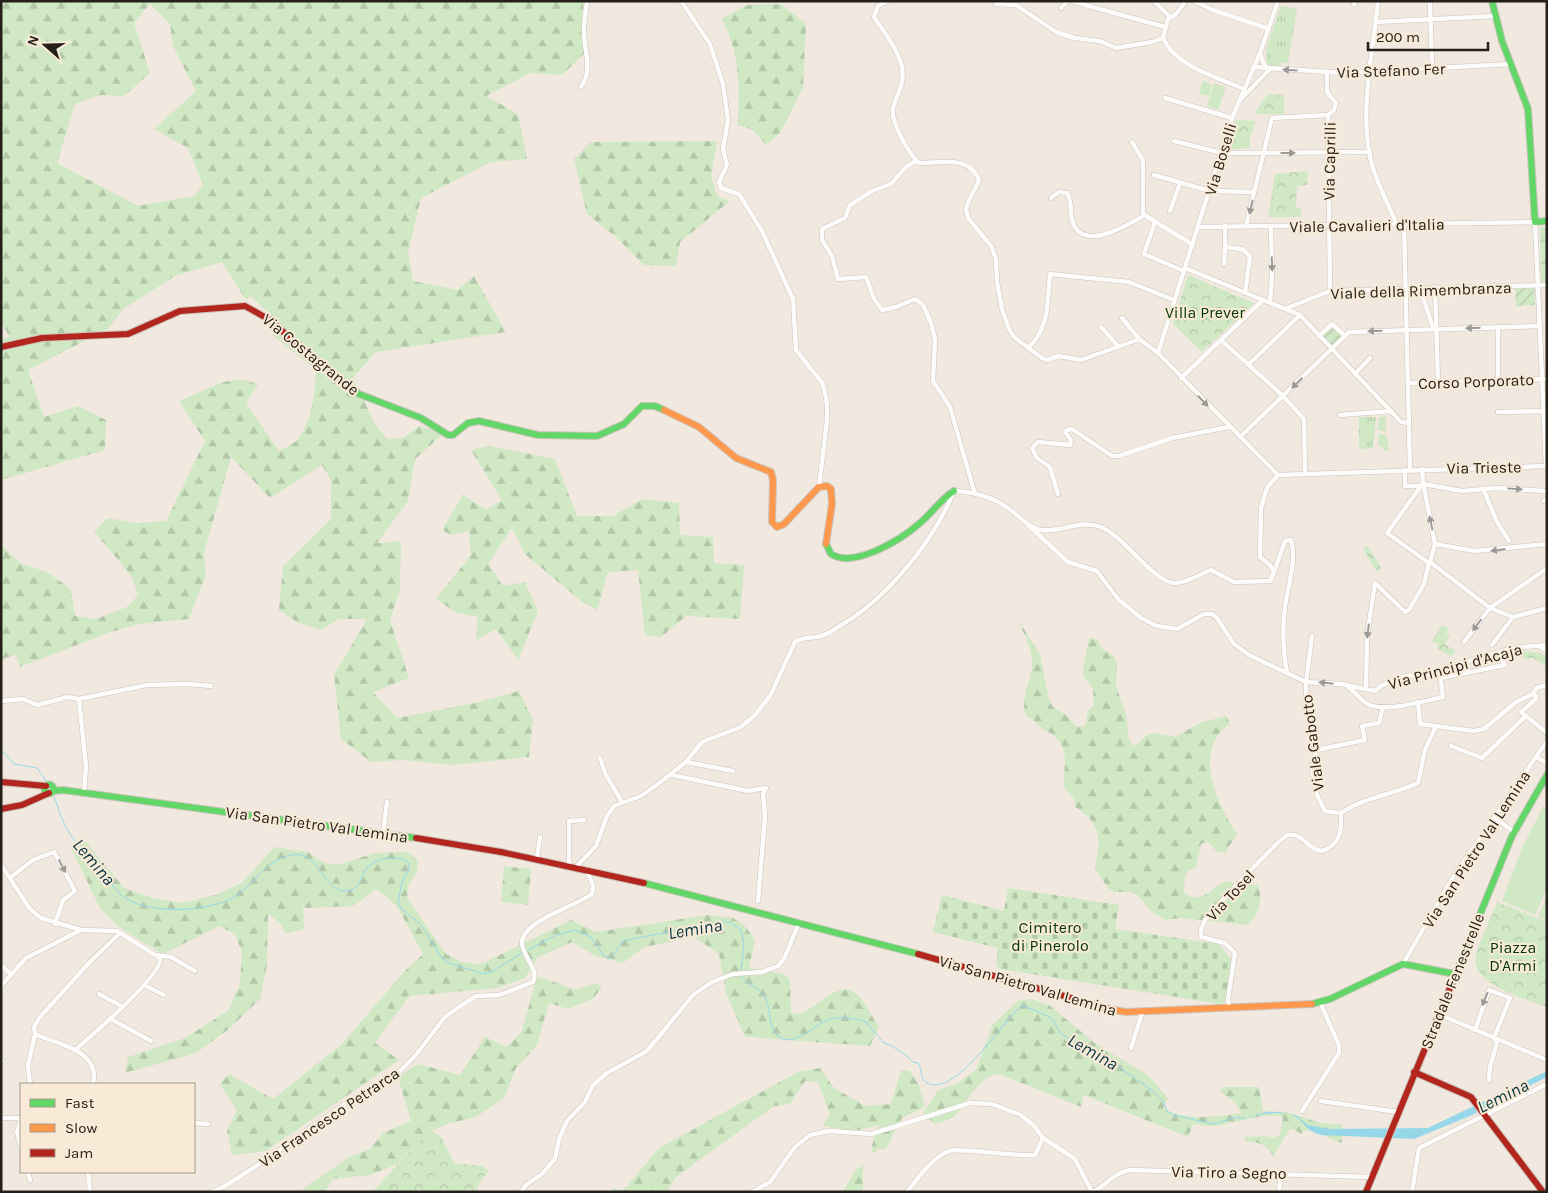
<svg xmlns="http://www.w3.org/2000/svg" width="1548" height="1193" font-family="Karla,sans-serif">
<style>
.grass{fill:url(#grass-tufts)}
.forest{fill:url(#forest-firs);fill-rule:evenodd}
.cemetery{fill:url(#cemetery-stones)}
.park{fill:url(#park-crowns)}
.garden{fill:url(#garden-furrows)}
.pitch{fill:#d1e8c5}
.water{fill:#96d8e9}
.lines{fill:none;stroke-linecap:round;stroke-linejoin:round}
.stream{stroke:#96d8e9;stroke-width:1}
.street-casing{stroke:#cac4bc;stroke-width:5.5}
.fast-casing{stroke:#cac4bc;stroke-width:8}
.slow-casing{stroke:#cac4bc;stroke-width:8}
.jam-casing{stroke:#cac4bc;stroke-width:8}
.street{stroke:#fdfcfa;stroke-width:4.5}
.fast{stroke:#63d668;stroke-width:6}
.slow{stroke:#ff974d;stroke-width:6}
.jam{stroke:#b3261e;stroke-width:6}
.oneway{fill:#9c9995}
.labels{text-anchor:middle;stroke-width:4;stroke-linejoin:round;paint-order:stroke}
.street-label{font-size:16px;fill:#252019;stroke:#f9ead7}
.park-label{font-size:16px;fill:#003800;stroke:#f9ead7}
.water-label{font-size:18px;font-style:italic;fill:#083743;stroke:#f9ead7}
</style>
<defs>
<pattern id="grass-tufts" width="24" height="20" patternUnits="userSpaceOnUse" patternTransform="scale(1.25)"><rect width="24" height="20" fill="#d1e8c5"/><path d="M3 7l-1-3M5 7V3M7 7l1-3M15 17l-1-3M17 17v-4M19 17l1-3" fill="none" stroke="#b3c7a9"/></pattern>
<pattern id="forest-firs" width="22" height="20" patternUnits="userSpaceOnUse" patternTransform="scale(1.25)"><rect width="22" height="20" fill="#d1e8c5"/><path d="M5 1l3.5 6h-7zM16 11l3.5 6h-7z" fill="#b3c7a9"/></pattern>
<pattern id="cemetery-stones" width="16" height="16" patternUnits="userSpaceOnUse" patternTransform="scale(1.25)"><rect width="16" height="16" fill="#d1e8c5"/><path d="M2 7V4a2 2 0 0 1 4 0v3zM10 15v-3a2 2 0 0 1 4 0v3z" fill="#b3c7a9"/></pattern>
<pattern id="park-crowns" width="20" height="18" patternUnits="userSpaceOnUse" patternTransform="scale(1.25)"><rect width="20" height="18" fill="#d1e8c5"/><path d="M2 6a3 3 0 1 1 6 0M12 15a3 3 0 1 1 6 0" fill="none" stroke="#b3c7a9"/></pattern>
<pattern id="garden-furrows" width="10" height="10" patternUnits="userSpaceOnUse" patternTransform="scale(1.25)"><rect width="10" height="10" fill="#d1e8c5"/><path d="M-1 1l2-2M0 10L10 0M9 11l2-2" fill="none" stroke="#b3c7a9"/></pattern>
</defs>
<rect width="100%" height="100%" fill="#f1e9df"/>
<!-- grass -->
<g class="grass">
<path d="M1281,6L1297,9L1288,63L1281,62V66L1267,65L1266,49Z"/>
<path d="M1359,417H1376L1373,448L1359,449Z"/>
<path d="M1379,417H1386V431L1378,430Z"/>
<path d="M1379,434H1386L1389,451L1383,450V447L1378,446Z"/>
</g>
<!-- forest -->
<g class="forest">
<path d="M1,1H583L584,30L588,50L562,75L530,73L486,96L518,114L527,159L491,162L421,198L408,253L413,281L458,290L474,276L506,332L376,352L353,378L375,424L387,439L403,438L420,426L444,433L415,459L408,501L377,543L401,541L400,590L390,620L409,678L373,692L397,718L475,703L519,691L533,720L529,757L453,765L403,760L371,762L341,739L334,675L367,619H339L320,630L297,622L279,610L283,566L331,519V480L322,465L270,498L231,457L204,553L206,574L189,619L139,624L108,633L20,667L16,654L1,660V545L20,563L47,572L71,589L75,616L96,619L127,607L138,595L132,577L94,531L108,518L136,523L166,521L205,441L179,401C203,392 233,370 258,385L246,403L279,451C284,448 292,445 296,441C311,425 317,390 315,369L272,335L281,325L251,296L246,300L222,262L175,276L122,310L108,329L28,370L44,417L78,406L106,420L105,450L1,480V339L10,337L1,322ZM150,4L170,24L173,46L196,91L154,129L188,148L203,185L194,196L138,206L57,163L75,104L100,95L124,96L150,73L134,23Z"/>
<path d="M781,4L806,24L803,88L780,133L766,145L753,130L738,125C739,88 741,52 721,19L747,5Z"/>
<path d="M717,141L711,176L718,197L730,201L680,242L676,266L644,265L616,237L587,214L574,159L591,142Z"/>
<path d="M490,446L555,459L577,516H613L642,499L679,503L680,535L713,537L714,563L744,565L740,619L686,616L660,638L645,635L638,570L608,572L597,610L581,601L525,554L512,528L488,564L503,586L525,582L538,611L518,660L496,629L476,640L478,617L457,613L436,599L471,555L469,531L451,535L442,530L463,495L486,510L502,500L471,450Z"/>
<path d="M1018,620L1040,654L1049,700L1053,707L1066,715L1077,727L1085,726L1088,711L1094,705L1093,689L1084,677L1083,669L1089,638L1098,640L1101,648L1114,656L1117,664L1116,686L1126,715L1129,740L1133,746L1140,742L1145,736L1153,733L1175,737L1202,722L1226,716L1230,723C1226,727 1221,730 1219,734C1197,763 1220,808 1237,834L1225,853L1217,852L1207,841L1201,844L1196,868L1188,870L1185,877L1184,892C1200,907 1211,888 1226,881L1241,885H1258C1263,898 1259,917 1247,925L1181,918L1165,920L1152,912L1137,895L1130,892H1114L1108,888L1095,869C1100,840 1103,824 1075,807L1074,799L1064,787C1063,767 1071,750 1053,735C1049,731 1043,730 1039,726C1034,722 1034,718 1027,717C1018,699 1033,680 1032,661C1032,647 1023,633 1018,620Z"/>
<path d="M86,842L124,888L153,898L182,903L216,895L243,882L274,847L308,852L324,863L337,865L375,853L408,852L418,860L417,872L408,886L407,898L446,954L462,962L481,964L571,920L596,932L708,915L733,918L745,926L755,940L749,968L784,974L790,979L791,1011L794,1014C816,1015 838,973 860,997C867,1005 872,1018 879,1027L870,1046L745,1037L726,993L719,954L694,937L644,947L623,963L595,956L572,942L537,958L525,978L498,988L409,996L375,1043L399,1060L266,1151L232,1155L227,1130L237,1111L220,1084L229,1074L273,1099L342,1044L403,973L423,954L397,906L377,889L353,906L303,908L304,929L286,934L280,923L268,914L267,965L260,999L229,1029L196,1053L125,1073L128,1057L185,1038L229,1010L240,983L242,952L235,934L219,926L163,954L120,928L100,908L71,848Z"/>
<path d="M504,866L531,869L528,905L501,902Z"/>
<path d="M537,976L576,990L596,983L602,986L594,998L568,1009L549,1003L537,1045L516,1068L504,1098L476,1117L447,1124L427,1133L397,1164L370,1175L333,1179L325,1192H299L349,1157L370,1149L383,1133L411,1121L398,1077L418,1064L460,1075L485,1037L507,1047L522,1031Z"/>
<path d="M1032,999L1049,1005L1097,1045L1148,1075L1168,1098L1163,1108C1183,1121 1218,1117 1241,1113L1236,1103L1220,1091L1224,1087H1259L1263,1111L1286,1112L1321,1123L1342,1124V1143C1331,1140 1315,1130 1305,1130L1301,1134L1293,1129L1289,1130L1273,1156C1268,1145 1258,1142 1246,1141L1244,1137L1266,1136L1274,1138L1280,1135L1283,1118C1270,1110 1229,1125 1213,1126C1206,1127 1200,1124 1193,1124L1188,1137L1084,1095L1081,1107L999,1074C977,1076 968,1104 953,1117C948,1121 940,1122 934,1124L923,1113L938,1090L958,1083L976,1070L993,1024L1018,1001Z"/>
<path d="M820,1068L834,1088L865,1106L891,1104L901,1071L909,1070L919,1085L925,1107L902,1118L886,1149H879L873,1153L871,1149L878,1125L854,1131L823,1126L830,1114L818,1082L805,1081L790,1104L774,1106L676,1177L667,1192H611L614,1188L623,1191L659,1148L798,1072Z"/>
<path d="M863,1164V1192H843L854,1172Z"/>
</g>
<!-- cemetery -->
<path class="cemetery" d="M1008,888L1119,905L1115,929L1219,944L1232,960L1225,1001L1220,1004L1000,969L996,964L998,948L933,932L942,895L1004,911Z"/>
<!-- park -->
<g class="park">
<path d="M1268,94L1284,95V114H1254Z"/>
<path d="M1236,120L1256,121L1250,137V148L1226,150L1227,146L1232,145L1237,128L1233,127Z"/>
<path d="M1308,171L1307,185L1297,186L1296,208H1301V217H1268L1275,174Z"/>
<path d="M1540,227H1547V281L1541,282Z"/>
<path d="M1188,275L1254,303L1202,352L1173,324Z"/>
<path d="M1367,545L1381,568L1376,571L1363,549Z"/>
<path d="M1442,625L1449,629L1446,633L1450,636L1445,644L1456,651L1452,656L1437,649L1439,644L1431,642Z"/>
<path d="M1522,651L1543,653L1542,655L1547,656V667L1533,658L1523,659V656L1510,658L1509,655Z"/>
<path d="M1497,902L1547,922V1007C1528,1000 1475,985 1475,960C1475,950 1493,914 1497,902Z"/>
<path d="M432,1131L442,1138L454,1163L482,1166L489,1171L481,1180L476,1192H372L427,1133Z"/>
</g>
<!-- garden -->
<g class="garden">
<path d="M1534,288L1535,305L1516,306L1515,289Z"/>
<path d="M1333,326L1343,336L1333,346L1323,336Z"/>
</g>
<!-- pitch -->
<g class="pitch">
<path d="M1203,80L1212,85L1209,96L1199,94Z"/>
<path d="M1214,83L1226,87L1218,110L1207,106Z"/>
<path d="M1543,807L1547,809V888L1535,915L1502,901L1522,848Z"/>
<path d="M1547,895V921L1538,917Z"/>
</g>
<!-- water -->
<path class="water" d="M1547,1071V1077L1470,1116L1414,1139L1321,1135C1309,1132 1307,1127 1299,1119C1285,1108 1260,1115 1245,1118L1267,1112H1280L1297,1116L1308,1125L1329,1129L1428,1128Z"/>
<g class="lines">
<!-- stream -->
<g class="stream">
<path d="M1,749L14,764L37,768L47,782"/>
<path d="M54,796C59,810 63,825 72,837C79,847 91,854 99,864C107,873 111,886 121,895C145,915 204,912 231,899C253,888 262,863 287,856C322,845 323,900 351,890C361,886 361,876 366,869C375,857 396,855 408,862L409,868L402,882L398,903L401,908L421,925L441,957L449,963L484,974L493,971L522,953"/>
<path d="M526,951L556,935L575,930L591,937L604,956L611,958L623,941L632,939L720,922H730L741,930L744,944L741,972"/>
<path d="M741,976C746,984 758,987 764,996C772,1007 767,1025 777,1035C794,1050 812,1025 828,1020C840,1016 854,1018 866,1022L884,1043C891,1044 908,1056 913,1062L918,1063C922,1068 920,1079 927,1083C955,1098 1003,1021 1022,1005L1052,1018L1060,1033L1072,1040L1096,1050L1130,1075L1153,1091L1163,1101L1167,1111L1174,1115L1213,1124L1233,1118H1245"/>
</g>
<defs>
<g id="street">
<path d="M681,1L710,44L723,84L728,120L723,149L727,165L719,182L721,188L739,194L762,231L793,299L796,350L823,384L827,404V420L819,487"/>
<path d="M887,1L878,6L874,17C884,32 898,49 902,67C905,86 897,92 893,108C890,121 909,154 919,163C940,163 971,155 979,181L969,200L966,209L968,218L991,246L996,259L997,282L1002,309L1009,329L1014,337L1042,358L1047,360L1059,356L1081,360L1137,340L1142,341L1158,353L1278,475"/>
<path d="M1071,1L1165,27"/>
<path d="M1154,1L1169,16"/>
<path d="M1194,1L1213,10L1269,29"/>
<path d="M1378,1C1373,52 1360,107 1370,157C1375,181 1388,203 1397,225"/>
<path d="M1430,1L1432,68"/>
<path d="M996,4L1016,5L1056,32L1075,38L1100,41L1116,48L1152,42L1163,38"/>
<path d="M1354,4L1355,1"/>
<path d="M1061,8L1068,1"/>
<path d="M1376,22L1495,16"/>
<path d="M1163,38C1176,67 1217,77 1244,89"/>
<path d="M1163,38L1168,19L1176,14L1186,1"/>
<path d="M1260,54L1266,68"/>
<path d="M1253,67L1344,73L1511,64"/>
<path d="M1327,72V92L1336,103L1334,110L1328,115L1330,291"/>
<path d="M581,87C594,69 583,48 584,29C584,20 586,10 587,1"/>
<path d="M1165,98L1232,118"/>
<path d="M1241,99L1270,69"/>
<path d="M1174,141L1222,153L1370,152"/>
<path d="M1132,142L1143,160V214L1193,245"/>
<path d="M916,161L906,167L891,184L872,191L850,205L845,218L822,229V240L832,256L838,279L866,277L874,299L882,310L896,307L915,299L923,305L931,323L935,340L933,381L950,407L975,494"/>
<path d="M1154,175L1210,191L1254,192"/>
<path d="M1051,198L1059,192L1067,193C1073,202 1069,214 1073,223C1084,252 1128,225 1145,215"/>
<path d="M1170,211L1180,183"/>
<path d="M1155,222L1144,254L1184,271"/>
<path d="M1404,224L1410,470"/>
<path d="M1225,226V247L1242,249L1250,256L1245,293"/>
<path d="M1246,226L1272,118L1328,115"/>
<path d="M1199,227L1535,222L1546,466"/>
<path d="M1224,264L1225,247"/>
<path d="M1185,268L1300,315L1401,422L1409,423"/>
<path d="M1435,287L1438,382"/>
<path d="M1420,288L1432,325L1436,329"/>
<path d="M1270,303L1272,277L1271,226"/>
<path d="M1287,308L1330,291L1547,285"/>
<path d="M1122,318L1140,340"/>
<path d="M1101,327L1119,347"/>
<path d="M1498,327V380"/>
<path d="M1345,336L1349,332L1539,326"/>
<path d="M1222,341L1283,396L1304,419L1305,474"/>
<path d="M1028,348C1050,328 1047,302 1050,274L1129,282L1174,300"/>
<path d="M1158,353L1232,118L1260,53L1278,1"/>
<path d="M1248,365L1300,315"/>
<path d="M1355,374L1370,358"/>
<path d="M1181,378L1263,300"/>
<path d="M1409,383L1547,379"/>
<path d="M1498,412L1544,411"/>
<path d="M1340,415L1391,411"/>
<path d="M1240,437L1345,336L1332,324L1319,336"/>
<path d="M1405,470V486H1421L1423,482L1422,469"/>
<path d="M1423,484L1462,491L1496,488L1547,491"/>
<path d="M1483,488L1497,522L1509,541"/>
<path d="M1058,494L1050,467L1037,458L1032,448L1038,442L1070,445L1071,440L1065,432L1067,430L1072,429L1112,456H1119L1172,438L1229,427"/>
<path d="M1544,501L1545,500"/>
<path d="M1027,524L1068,562L1097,571L1118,599L1141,618L1157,626L1177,629L1204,614H1212L1217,618L1234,644L1249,655L1306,682V702L1316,750L1312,769L1317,795L1325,811L1341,813C1342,831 1340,846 1321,851C1308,849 1303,833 1288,835C1282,835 1214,909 1205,920L1201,930V937L1225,943L1235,953L1228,999L1229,1006"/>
<path d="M1435,544L1475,551L1547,544"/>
<path d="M1430,562L1490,608L1513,617"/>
<path d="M1429,563L1387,533L1421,486L1424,487L1435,544L1430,562"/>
<path d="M1274,572L1285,541L1291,540C1297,559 1288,586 1285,606C1282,629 1283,651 1287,673"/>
<path d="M1312,636L1306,682L1341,684L1375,691C1383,684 1395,678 1406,676C1419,674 1435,678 1444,669L1513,648L1547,645"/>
<path d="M1464,642L1490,608L1547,568"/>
<path d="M1492,645L1513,617L1547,608"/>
<path d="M1539,646L1547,651"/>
<path d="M1441,678L1505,665L1499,653"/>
<path d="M1348,687C1355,691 1359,699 1366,703C1382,714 1423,701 1443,697L1440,674"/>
<path d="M1366,689L1367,636L1375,583L1405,612L1409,610L1424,584L1429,563"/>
<path d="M1533,694L1536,688L1547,685"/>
<path d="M79,699L86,766L84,793"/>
<path d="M1,701L23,699L37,705L68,697L79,699L147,685L188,684L211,686"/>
<path d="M1418,702L1420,724L1474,731L1484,729L1516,702L1533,694L1536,696V699L1521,712L1547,733"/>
<path d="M1451,746L1482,758L1526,716"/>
<path d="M1316,750L1365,740L1362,726L1379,723L1383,707"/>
<path d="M1536,757L1547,763"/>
<path d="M600,758L606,775L622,802"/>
<path d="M686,762L733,771"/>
<path d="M672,775L748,791L766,788L763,794L765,816L758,901"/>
<path d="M1341,813C1364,797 1392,795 1418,783L1425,750L1436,726"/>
<path d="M1495,818L1514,832"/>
<path d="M383,833L387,802"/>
<path d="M537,858L540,837"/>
<path d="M1,865L30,909L41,918L81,930L117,931L160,958C164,974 90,1037 75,1050"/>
<path d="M569,865V821L584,820"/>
<path d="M576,867L596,846L607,816L614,806L641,796L658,784L686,762L702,742L741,727L755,715L770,696L795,642C803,637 809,638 817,637C825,636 832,631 838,627C886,600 934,541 954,491C971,491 995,498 1008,508C1018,515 1028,527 1040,530C1060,533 1081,519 1101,527C1126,538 1155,584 1176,583C1189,582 1200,574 1211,570L1234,582L1270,581L1274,572L1270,565L1260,557L1261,508L1267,488L1278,475L1547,466"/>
<path d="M11,877L33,860L54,852L75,891L63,900L55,924"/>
<path d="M157,955L171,957L195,971"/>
<path d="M1403,964L1453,877L1547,741"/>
<path d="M1,965L11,974"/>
<path d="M144,985L164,995"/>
<path d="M1,986L26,958L81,930"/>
<path d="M99,994L123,1007"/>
<path d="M1438,1014L1547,1060"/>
<path d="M111,1019L151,1041"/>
<path d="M1475,1030L1489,990L1510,998L1494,1038L1497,1043L1490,1066L1489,1080"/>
<path d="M1131,1048L1142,1013"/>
<path d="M1,1060L2,1061"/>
<path d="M30,1084L28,1065L35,1034"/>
<path d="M93,1084C101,1049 57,1045 35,1034L34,1027L40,1017L89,963L120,933"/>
<path d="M1321,1101L1398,1112"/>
<path d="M1302,1111L1339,1053V1045L1320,1002"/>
<path d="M1,1118H21"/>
<path d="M21,1120L17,1132L21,1148"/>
<path d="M194,1123L208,1124"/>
<path d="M1043,1138L1075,1159L1092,1192"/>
<path d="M28,1172L30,1180"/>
<path d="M88,1172L90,1192"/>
<path d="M211,1192L225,1186L267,1159L343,1105L395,1076L415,1056L445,1017L459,1007L476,996L499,995L533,982C540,970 522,956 522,943C522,921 576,906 592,894L593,885L586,869"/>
<path d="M521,1192L526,1185L542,1174L555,1159L559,1139L567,1121L585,1102L593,1085L607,1073L647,1051L693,995L712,982L733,974L762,972L778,966L784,959L799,923"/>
<path d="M752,1192L770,1182L795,1147L810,1135L829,1131L871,1134L970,1103L992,1104L1021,1115L1035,1127L1043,1138"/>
<path d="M907,1192C918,1178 932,1158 949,1151C958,1147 1019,1157 1035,1155L1043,1138"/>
<path d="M1093,1192C1106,1185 1115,1172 1130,1170L1372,1177"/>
<path d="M1279,1192L1281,1173"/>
<path d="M1412,1192L1419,1148L1547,1084"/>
</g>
<g id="fast">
<path d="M1492,1L1502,41L1528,109L1535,222L1547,221"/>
<path d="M299,346L359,394L421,418L448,435H453L468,423L479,421L538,435L597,436L624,424L642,406H655L664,410"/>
<path d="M826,544L831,554C854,569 902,539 920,523C932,513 941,499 954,491"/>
<circle cx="49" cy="789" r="4.5"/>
<path d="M53,791L63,790L416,838"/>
<path d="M644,883L918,954"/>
<path d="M1452,983L1512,836L1547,775"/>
<path d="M1312,1004L1330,999L1403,964L1455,974"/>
</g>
<g id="slow">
<path d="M664,410L699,427L736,458L771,472L773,480L772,522L777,527L784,524L819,487L827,486L831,489L832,504L826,544"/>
<path d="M1109,1009L1126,1012L1312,1004"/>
</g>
<g id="jam">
<path d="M1,347L42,338L128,334L180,311L245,306L270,320L299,346"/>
<path d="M1,782L46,786"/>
<path d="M1,809L22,805L49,793"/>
<path d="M416,838L501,852L644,883"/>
<path d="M918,954L1109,1009"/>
<path d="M1414,1072L1471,1097L1543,1192"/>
<path d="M1366,1192L1452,983"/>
</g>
</defs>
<!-- street casing -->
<use href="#street" class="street-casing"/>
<!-- fast casing -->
<use href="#fast" class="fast-casing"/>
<!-- slow casing -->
<use href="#slow" class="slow-casing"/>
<!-- jam casing -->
<use href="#jam" class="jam-casing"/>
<!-- street -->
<use href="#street" class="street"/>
<!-- fast -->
<use href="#fast" class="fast"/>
<!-- slow -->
<use href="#slow" class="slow"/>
<!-- jam -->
<use href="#jam" class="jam"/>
</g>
<!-- one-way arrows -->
<defs><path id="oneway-solid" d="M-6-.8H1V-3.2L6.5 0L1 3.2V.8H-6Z" transform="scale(1.25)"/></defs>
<g class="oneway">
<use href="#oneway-solid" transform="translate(1290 70) rotate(-176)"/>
<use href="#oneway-solid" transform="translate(1288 153)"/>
<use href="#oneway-solid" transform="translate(1251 207) rotate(103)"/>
<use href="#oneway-solid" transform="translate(1272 264) rotate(88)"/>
<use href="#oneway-solid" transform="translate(1473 328) rotate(178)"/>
<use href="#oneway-solid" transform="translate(1375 331) rotate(178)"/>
<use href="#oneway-solid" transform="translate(1297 383) rotate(136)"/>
<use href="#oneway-solid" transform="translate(1203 401) rotate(46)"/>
<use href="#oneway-solid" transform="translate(1515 489) rotate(4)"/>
<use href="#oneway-solid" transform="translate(1431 523) rotate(-101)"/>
<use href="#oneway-solid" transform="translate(1498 550) rotate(173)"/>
<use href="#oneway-solid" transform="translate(1477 625) rotate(127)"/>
<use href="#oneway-solid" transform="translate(1368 631) rotate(97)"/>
<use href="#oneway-solid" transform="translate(1326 683) rotate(-174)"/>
<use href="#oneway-solid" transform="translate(62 866) rotate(62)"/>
<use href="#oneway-solid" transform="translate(1485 999) rotate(112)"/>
</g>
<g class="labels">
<!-- street labels -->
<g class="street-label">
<text transform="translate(1391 70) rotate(-2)" y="6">Via Stefano Fer</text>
<text transform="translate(1220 159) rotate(-73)" y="6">Via Boselli</text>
<text transform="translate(1329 161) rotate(-89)" y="6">Via Caprilli</text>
<text transform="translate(1367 225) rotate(-1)" y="6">Viale Cavalieri d'Italia</text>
<text transform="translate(1421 290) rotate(-2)" y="6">Viale della Rimembranza</text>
<text transform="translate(311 354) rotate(39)" y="6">Via Costagrande</text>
<text transform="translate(1476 381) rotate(-2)" y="6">Corso Porporato</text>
<text transform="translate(1484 467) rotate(-1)" y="6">Via Trieste</text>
<text transform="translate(1455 666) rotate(-15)" y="6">Via Principi d'Acaja</text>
<text transform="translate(1312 743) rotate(-97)" y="6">Viale Gabotto</text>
<text transform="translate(317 824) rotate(8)" y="6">Via San Pietro Val Lemina</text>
<text transform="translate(1476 849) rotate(-57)" y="6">Via San Pietro Val Lemina</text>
<text transform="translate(1230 895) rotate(-47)" y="6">Via Tosel</text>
<text transform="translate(1452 981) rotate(-68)" y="6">Stradale Fenestrelle</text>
<text transform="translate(1028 985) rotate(16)" y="6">Via San Pietro Val Lemina</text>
<text transform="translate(329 1117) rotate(-34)" y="6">Via Francesco Petrarca</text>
<text transform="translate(1229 1172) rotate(1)" y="6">Via Tiro a Segno</text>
</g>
<!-- park labels -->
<g class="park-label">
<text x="1205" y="318">Villa Prever</text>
<text x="1050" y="933">Cimitero<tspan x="1050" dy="18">di Pinerolo</tspan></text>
<text x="1513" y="953">Piazza<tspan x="1513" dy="18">D'Armi</tspan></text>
</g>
<!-- water labels -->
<g class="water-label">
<text transform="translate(94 862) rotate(50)" y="6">Lemina</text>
<text transform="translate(695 929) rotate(-9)" y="6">Lemina</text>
<text transform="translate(1093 1052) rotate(30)" y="6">Lemina</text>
<text transform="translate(1503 1096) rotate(-26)" y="6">Lemina</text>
</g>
</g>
<!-- border -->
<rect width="1548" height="1193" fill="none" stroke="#252019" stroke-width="5"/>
<!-- legend -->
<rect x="20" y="1083" width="175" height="90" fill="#f9ead7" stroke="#a4998b"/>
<rect x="30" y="1099" width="25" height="8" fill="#63d668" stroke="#a4998b"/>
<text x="65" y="1108" font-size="15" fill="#252019">Fast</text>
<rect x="30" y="1124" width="25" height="8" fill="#ff974d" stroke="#a4998b"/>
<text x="65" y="1133" font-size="15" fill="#252019">Slow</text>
<rect x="30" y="1149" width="25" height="8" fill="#b3261e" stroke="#a4998b"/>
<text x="65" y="1158" font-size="15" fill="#252019">Jam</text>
<!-- north arrow -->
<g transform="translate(45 45) rotate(290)" stroke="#f9ead7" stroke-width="4" paint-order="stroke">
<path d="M0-4L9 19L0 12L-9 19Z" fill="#252019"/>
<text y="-8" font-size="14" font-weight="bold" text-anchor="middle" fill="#252019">N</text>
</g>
<!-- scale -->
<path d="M1368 42v8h120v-8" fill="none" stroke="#252019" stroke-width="2.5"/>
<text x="1376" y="42" font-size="15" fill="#252019" stroke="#f9ead7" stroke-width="4" paint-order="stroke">200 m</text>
</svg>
